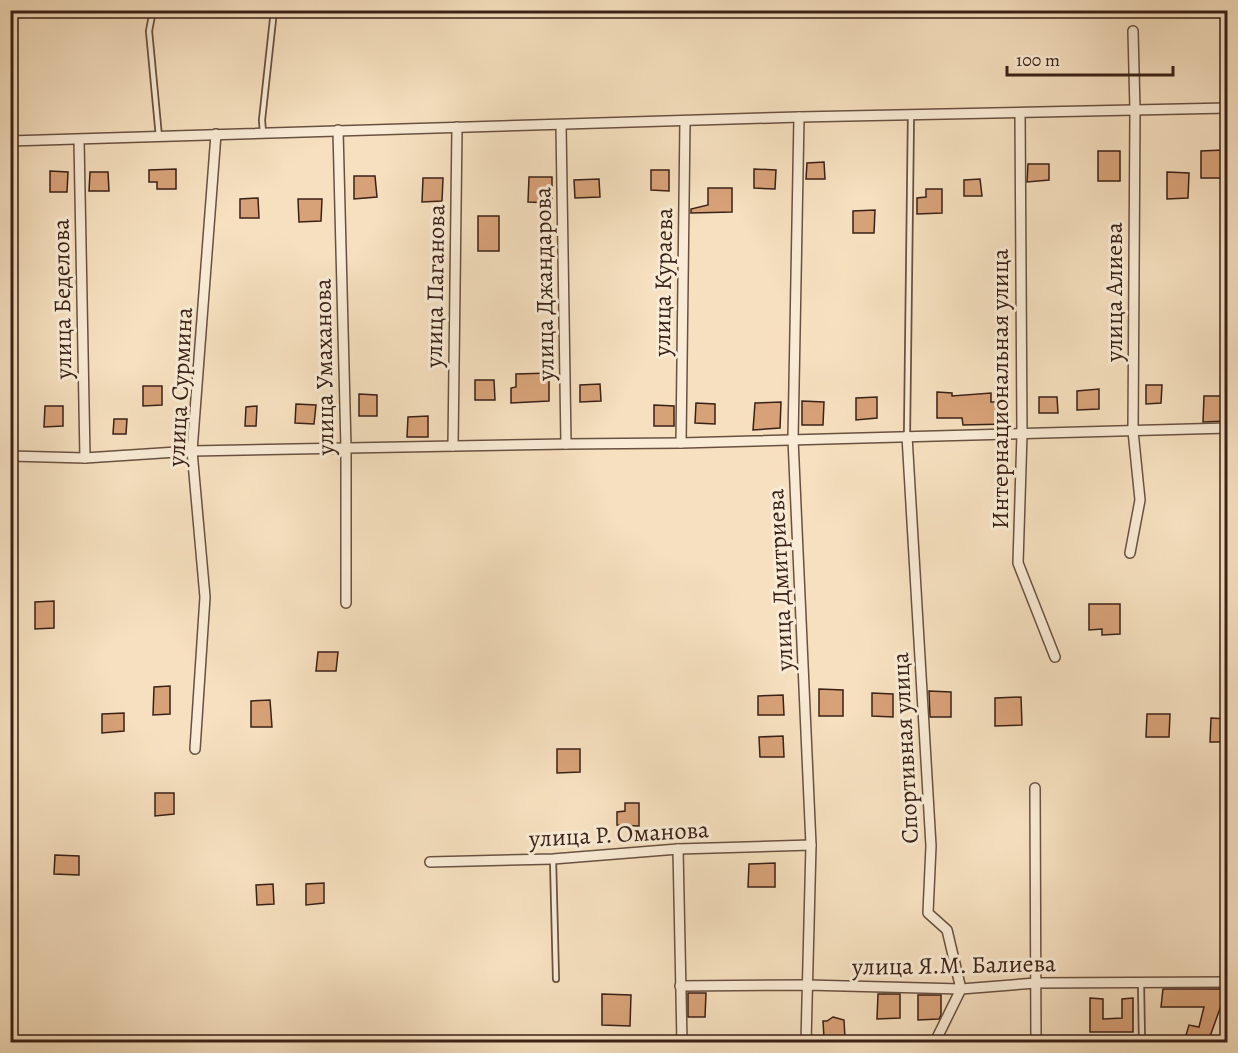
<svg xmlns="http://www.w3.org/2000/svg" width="1238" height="1053" font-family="Alegreya,serif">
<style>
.building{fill:#d8a278;stroke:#3a2117;stroke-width:1.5}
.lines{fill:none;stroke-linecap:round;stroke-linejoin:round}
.service-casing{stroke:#695141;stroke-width:8}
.minor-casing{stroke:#695141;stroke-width:12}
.service{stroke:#f9ebd5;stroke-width:4.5}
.minor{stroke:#f9ebd5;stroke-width:9}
.labels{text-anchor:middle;stroke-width:6;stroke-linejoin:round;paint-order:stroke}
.street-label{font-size:24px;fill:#3a2117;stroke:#f9ebd5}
</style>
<rect width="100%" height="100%" fill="#f6e0bf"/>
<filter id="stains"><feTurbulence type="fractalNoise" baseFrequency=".00333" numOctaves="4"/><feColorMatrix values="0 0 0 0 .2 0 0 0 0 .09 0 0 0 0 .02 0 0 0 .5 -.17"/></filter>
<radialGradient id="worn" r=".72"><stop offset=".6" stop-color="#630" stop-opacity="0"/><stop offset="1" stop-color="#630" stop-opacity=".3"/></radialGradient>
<!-- building -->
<g class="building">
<path d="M1223,150L1224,178H1201V151Z"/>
<rect x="1098" y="151" width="22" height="30"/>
<path d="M824,162L825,179H806L807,163Z"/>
<path d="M1028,164H1049V180L1027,182Z"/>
<path d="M176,169V189H157V182H149V170Z"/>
<path d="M754,169L776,170L775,189L754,188Z"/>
<path d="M651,170H669V191L651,190Z"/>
<path d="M50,171L68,172L67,192H50Z"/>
<path d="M90,172H108L109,191H89Z"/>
<path d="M1167,172L1189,173L1188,198L1167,199Z"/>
<path d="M354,176H375L377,197L354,199Z"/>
<path d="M529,177H552V203L528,202Z"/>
<path d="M423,178H443L442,201L422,202Z"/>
<path d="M599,179L600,197L575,198L574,180Z"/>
<path d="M980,179L982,196H964V180Z"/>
<path d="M708,188H732V212L691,213V209L708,205Z"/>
<path d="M926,189H942V213L917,214V198L926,197Z"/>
<path d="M258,198L259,218H240V199Z"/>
<path d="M298,199H322L321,221L299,222Z"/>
<path d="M875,210L874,233H853V211Z"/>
<rect x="478" y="216" width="21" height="35"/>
<path d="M549,373V401L511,403V388L516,387V374Z"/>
<path d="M475,380H494L495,400H475Z"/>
<path d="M600,384L601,401L580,402V385Z"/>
<path d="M1146,385H1162L1161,403L1146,404Z"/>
<path d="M143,386H162V405L143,406Z"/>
<path d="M1099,389V409L1077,410V391Z"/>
<path d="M937,392L952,393V396L991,393V402H1005L1006,424L963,425L962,418H937Z"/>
<path d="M359,394L377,395V416H359Z"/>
<path d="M1204,396H1227V421L1203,422Z"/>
<path d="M877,397V418L856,420V398Z"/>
<path d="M1039,397H1057L1058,413H1039Z"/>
<path d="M802,401L824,402L823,425H802Z"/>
<path d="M781,402L780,428L753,430L755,403Z"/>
<path d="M696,403L715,404V424L695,423Z"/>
<path d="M296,404L316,405L314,424L295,423Z"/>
<path d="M654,405L674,406V426H654Z"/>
<path d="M45,406H63V426L44,427Z"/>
<path d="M257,406L256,426H245L246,407Z"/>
<path d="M428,416V437H407L408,417Z"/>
<path d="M114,419H127L126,434H113Z"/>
<path d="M54,601V628L35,629V602Z"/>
<path d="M1089,604H1120V634L1102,635V629L1089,630Z"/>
<path d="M318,652H338L336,671H316Z"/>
<path d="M170,686V714L153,715L154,687Z"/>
<path d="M819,689L843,690V716H819Z"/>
<path d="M929,691L951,692V717H930Z"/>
<path d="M872,693L893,694V717L872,716Z"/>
<path d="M783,695L784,715H758V696Z"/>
<path d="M1021,697L1022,725L995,726V698Z"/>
<path d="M270,700L272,727H251V701Z"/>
<path d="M124,713V731L102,733V714Z"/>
<path d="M1147,714H1170L1169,737H1146Z"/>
<path d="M1211,718L1227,719V742H1210Z"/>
<path d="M783,736L784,757H760L759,737Z"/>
<path d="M557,749H580V772L557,773Z"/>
<path d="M155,793H174V814L155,816Z"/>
<path d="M625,803H639V826L617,825V812L625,811Z"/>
<path d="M55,855L79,856V875L54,874Z"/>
<path d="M775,863V887H748L749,864Z"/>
<path d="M324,883V903L306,905V884Z"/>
<path d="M273,884L274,904L257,905L256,885Z"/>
<path d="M1163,989H1227L1208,1042H1184L1189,1025L1199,1027L1204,1007H1161Z"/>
<path d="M688,993H706L705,1017H688Z"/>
<path d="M602,994L631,995L630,1026L602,1025Z"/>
<path d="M878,994H900V1018L877,1019Z"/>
<path d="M918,995H941V1015L939,1019L918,1020Z"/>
<path d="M1090,998L1103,999V1019L1122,1018V999L1133,998V1032H1090Z"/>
<path d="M833,1017L844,1020L845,1038H824L823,1021H827Z"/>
</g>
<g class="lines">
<defs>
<g id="service">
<path d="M153,10L149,31L159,137"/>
<path d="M263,133L262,120L274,10"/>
<path d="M907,435L911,114"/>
<path d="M553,859L556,979"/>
<path d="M1141,984L1142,1042"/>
</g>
<g id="minor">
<path d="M1020,113L1022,434L1018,563L1055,657"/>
<path d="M799,117L793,439L811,845L806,1042"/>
<path d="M561,125L566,444"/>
<path d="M338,130L346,448V603"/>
<path d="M79,140L85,458"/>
<path d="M10,141L799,117L1228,108"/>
<path d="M907,436L931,846L928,913L947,930L961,989L935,1042"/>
<path d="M681,443L685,121"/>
<path d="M453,446L457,127"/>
<path d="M10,456L85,458L192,451L566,444L681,443L1228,428"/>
<path d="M1130,553L1140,500L1133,431L1135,110L1133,31"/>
<path d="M195,749L205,597L192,451L216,134"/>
<path d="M1035,788L1036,1042"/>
<path d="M678,849L682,1042"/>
<path d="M430,862L553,859L678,849L811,845"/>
<path d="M680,986L807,985L961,989L1036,983L1228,982"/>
<path d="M1224,1042L1228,1031"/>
</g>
</defs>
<!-- service casing -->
<use href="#service" class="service-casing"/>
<!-- minor casing -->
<use href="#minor" class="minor-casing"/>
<!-- service -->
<use href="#service" class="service"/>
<!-- minor -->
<use href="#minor" class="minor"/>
</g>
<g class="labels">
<!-- street labels -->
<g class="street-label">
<text transform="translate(663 282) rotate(-89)" y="8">улица Кураева</text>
<text transform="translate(544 284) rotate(-91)" y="8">улица Джандарова</text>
<text transform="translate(435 286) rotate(-89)" y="8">улица Паганова</text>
<text transform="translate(1114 292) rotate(-90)" y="8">улица Алиева</text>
<text transform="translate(62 299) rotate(-91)" y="8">улица Беделова</text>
<text transform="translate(324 367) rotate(-91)" y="8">улица Умаханова</text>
<text transform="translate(180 387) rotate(-87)" y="8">улица Сурмина</text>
<text transform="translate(1000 389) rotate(-90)" y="8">Интернациональная улица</text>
<text transform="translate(780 580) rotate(-93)" y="8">улица Дмитриева</text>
<text transform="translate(905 748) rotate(-93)" y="8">Спортивная улица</text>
<text transform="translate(619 834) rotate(-3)" y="8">улица Р. Оманова</text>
<text transform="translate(954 965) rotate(-1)" y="8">улица Я.М. Балиева</text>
</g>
</g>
<!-- margin -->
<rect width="1238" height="1053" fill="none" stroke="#f6e0bf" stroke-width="36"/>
<rect x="12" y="12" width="1214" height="1029" fill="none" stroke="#3a2117" stroke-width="3"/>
<rect x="18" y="18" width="1202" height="1017" fill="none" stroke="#3a2117" stroke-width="1.5"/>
<!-- scale -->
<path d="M1007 66v9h166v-9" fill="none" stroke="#3a2117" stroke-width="3"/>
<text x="1016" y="66" font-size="18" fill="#3a2117" stroke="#f9ebd5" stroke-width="4.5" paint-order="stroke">100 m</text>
<rect width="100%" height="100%" filter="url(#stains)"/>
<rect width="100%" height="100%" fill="url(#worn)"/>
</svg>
